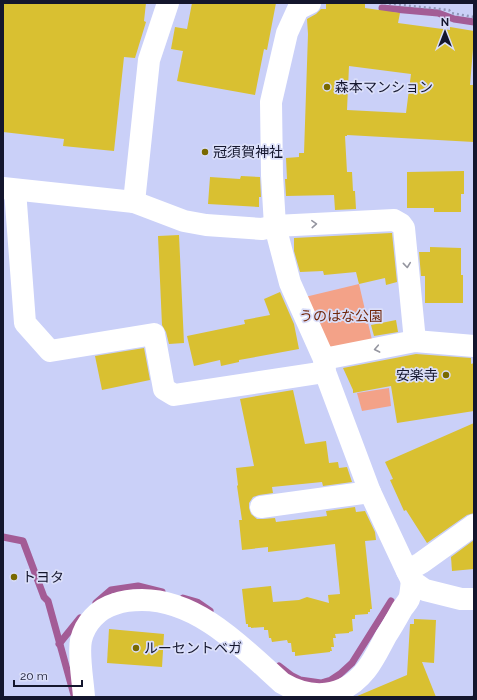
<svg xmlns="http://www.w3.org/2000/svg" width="477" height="700" font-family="Raleway,'Noto Sans JP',sans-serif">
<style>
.green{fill:#f3a288}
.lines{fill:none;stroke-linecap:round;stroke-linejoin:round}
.stream{stroke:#a35c96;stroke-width:7}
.building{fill:#d9c031;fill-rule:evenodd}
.path{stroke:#9297ba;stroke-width:2.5;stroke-dasharray:2 3;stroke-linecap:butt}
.minor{stroke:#fff;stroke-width:22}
.oneway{stroke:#9596a0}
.poi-dot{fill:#796900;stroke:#dadef9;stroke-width:1.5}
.labels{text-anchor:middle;stroke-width:3.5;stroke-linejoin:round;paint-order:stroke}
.poi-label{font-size:14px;fill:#14162d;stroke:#dadef9;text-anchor:start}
.park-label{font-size:14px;fill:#71280d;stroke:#dadef9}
</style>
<rect width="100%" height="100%" fill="#cad0f8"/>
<!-- green -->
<g class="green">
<path d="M359,284L372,340L331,347L327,344L305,297Z"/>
<path d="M389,388L391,406L362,411L357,393Z"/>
</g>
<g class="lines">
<!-- stream -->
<g class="stream">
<path d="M382,8L438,13L454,19L474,22"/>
<path d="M3,537L23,541L44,597L48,601L74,695"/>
<path d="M183,598L197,602L210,611"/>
<path d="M96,603L111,590L138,586L162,592"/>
<path d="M59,644L80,618"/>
<path d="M279,666L292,676L300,680L321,683L331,680L340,674L352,663L391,601"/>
</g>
</g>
<!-- building -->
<g class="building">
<path d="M3,3H146L144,21L146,22L135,58L124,57L114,151L63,146L64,139L3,132Z"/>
<path d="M192,3H276L267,50L264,49L255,95L177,81L183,51L171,49L175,27L187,29Z"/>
<path d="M343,3H365V8L400,13L398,23L450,30V27L474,31V50L473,49L470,85H474V142L347,135V136H345L347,172H352L353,191H355L356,209L335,210L334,195L286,196L285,179H287L286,158L299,157V153H304L308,34L307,19L316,14L321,9H326V4ZM349,66L411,74L406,113L347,110Z"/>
<path d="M464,171V194H461V212H434V208H407V172Z"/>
<path d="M241,176L260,177L261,197H259V207L208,204L210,177L240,179Z"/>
<path d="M391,233H392L397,282L386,285L385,278L359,284L356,272L324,275L323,271L300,272L294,251V238Z"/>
<path d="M179,235L184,343L169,344L166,332L162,325L158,236Z"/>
<path d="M430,247L461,248V275H463V303H425V276H421L419,252H430Z"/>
<path d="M280,292L294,324L299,349L239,360V362L221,366L220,360L194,366L187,336L245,324L244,320L270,315L264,299Z"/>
<path d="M396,320L398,332L374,336L371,325Z"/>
<path d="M144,348L150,380L102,390L95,356Z"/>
<path d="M416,354L471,358V364L474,363V411L397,423L391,386L353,393V390L343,368Z"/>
<path d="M293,390L305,444L326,441L329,463L338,462L339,468L347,467L352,482L323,486L322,482L272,487L273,493L259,495L253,497L249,503V508L251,514L257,519H263L275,518L276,522L327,516L326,511L355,507L356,512L365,511L375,532L376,540L365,541L372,609H370V612H368V614L355,615V619H352L353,631L349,632V633L335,634L336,638H333L334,647H331L332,651H330V652L295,656V652H292L291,643H288L287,640L272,642L271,638H269L268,630H264V627L251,628V627H248V624H246L242,589L271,586L273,602L299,600L307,597L329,603L328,595L340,594L335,544L268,552V547L242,550L239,520H242L237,486L238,485L236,468L254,466L240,399Z"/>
<path d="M474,423V513L467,515L427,543L406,510L404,511L390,480L393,479L385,462Z"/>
<path d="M474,540V569L452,571L451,557Z"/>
<path d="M414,619L436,620L434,663L422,662L436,697H355L407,675L410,624H414Z"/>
<path d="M109,629L164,634L162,667L107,663Z"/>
</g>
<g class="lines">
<!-- path -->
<g class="path">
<path d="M384,3L449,10L451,13L474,17"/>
<path d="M472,697L474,696"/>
</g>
<!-- minor -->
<g class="minor">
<path d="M310,3L298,9L287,33L271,102L272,175L275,226L394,220L401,224L404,228L415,341"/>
<path d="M3,188L134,202L184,221L206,225L262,229L275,226L290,283L324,359L325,372L370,492L407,571L421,563L474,525"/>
<path d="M15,190L25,323L50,351L154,334L164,389L174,395L325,372"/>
<path d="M134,202L149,60L168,3"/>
<path d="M324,359L415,341L474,346"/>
<path d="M261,507L370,492"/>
<path d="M407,571L412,581L425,590L461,599H474"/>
<path d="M84,697C83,681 78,655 81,640C85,623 98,609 115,604C123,601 132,600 142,600C198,600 243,648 282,683C311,700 343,699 366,670C374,660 380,647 386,636C392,627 397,618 402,609C404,606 407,603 409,599C411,594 411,586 412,581"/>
</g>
</g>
<!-- one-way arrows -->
<defs><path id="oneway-chevron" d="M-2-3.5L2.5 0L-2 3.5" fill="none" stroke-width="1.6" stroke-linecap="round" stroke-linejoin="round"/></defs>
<g class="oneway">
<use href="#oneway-chevron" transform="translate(314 224) rotate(-3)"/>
<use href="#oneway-chevron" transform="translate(407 265) rotate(84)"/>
<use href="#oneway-chevron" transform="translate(377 349) rotate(169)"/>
</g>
<!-- markers -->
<g class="poi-dot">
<circle cx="327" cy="87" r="4"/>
<circle cx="205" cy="152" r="4"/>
<circle cx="446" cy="375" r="4"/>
<circle cx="14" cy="577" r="4"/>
<circle cx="136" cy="648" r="4"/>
</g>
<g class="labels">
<!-- poi labels -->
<g class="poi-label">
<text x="335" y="92">森本マンション</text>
<text x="213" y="157">冠須賀神社</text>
<text x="438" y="380" text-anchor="end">安楽寺</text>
<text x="22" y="582">トヨタ</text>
<text x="144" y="653">ルーセントベガ</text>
</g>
<!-- park labels -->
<g class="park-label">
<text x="341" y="321">うのはな公園</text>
</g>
</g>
<!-- border -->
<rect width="477" height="700" fill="none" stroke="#14162d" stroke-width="8"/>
<!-- north arrow -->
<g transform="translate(445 32)" stroke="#dadef9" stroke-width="3" paint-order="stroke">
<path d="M0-3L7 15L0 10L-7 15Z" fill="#14162d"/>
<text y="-6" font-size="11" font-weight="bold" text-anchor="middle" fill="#14162d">N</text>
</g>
<!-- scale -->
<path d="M14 680v6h68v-6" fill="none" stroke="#14162d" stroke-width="2"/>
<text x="20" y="680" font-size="12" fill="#14162d" stroke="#dadef9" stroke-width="3" paint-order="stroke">20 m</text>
</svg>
